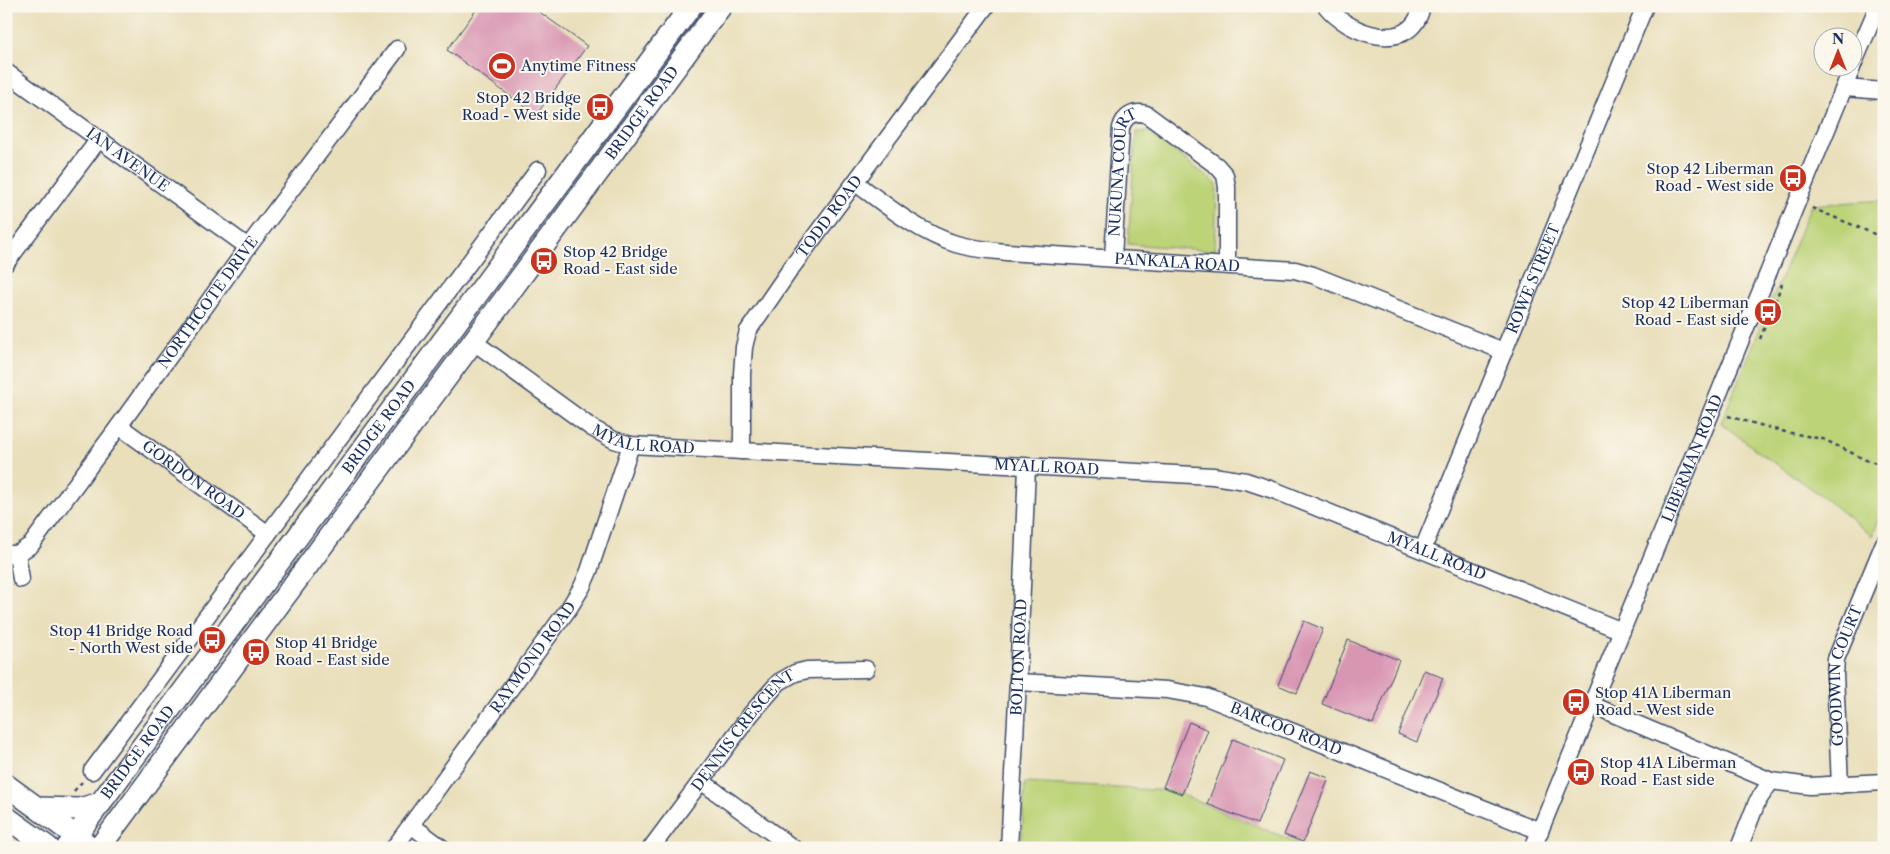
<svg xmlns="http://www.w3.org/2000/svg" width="1890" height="854" font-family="'Libre Caslon Text',serif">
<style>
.green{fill:#bcd378;stroke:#6c816b}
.building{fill:#d996b3}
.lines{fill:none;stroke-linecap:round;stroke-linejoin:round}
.minor-casing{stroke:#3a496c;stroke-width:19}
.major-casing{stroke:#3a496c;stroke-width:24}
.path{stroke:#3a496c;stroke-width:2.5;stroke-dasharray:4 4;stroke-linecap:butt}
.minor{stroke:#fff;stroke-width:16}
.major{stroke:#fff;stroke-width:21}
.labels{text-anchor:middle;stroke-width:4;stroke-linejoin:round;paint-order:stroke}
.poi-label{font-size:15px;fill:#1b2f5e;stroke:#fbf7ec;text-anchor:start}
.street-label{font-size:15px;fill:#1b2f5e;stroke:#fbf7ec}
</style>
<rect width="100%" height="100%" fill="#fbf7ec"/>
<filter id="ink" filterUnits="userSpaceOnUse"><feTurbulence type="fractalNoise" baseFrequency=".02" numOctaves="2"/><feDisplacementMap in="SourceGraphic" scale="10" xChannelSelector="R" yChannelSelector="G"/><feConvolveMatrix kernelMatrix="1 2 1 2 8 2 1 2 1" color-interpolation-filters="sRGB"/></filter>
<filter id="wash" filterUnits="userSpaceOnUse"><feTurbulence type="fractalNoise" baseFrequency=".0096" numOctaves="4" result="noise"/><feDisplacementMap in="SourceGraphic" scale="20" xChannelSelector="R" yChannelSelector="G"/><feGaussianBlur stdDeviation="1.12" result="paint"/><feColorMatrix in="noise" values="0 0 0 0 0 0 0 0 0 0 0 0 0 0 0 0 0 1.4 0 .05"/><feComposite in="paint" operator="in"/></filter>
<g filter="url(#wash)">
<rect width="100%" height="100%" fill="#e9dfbb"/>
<!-- green -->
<g class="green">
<path d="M1136,132H1149L1217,184L1215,251L1128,244Z"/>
<path d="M1884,200V508L1872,536L1818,493L1759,452L1721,423L1811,205Z"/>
<path d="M1025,783L1173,791L1310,848H1021Z"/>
</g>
<g id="blocks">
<!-- building -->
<g class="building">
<path d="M479,6H531L587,46L536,115L447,50Z"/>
<path d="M1304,621L1323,629L1297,693L1278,685Z"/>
<path d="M1348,640L1399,660L1373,724L1322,704Z"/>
<path d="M1424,670L1443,678L1417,742L1398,734Z"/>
<path d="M1189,722L1208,730L1182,794L1163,787Z"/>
<path d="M1233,739L1283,760L1257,824L1207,804Z"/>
<path d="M1310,771L1329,778L1303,842L1284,835Z"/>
</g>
</g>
</g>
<g filter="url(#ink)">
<use href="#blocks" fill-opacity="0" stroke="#3a496c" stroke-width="1"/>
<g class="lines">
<defs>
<g id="minor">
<path d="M1326,6C1348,34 1411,57 1422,6"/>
<path d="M1852,67L1878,6"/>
<path id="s1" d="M6,72L248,247"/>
<path d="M1844,88L1884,91"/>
<path id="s2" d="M856,183C887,206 918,232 956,244C972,249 989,250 1006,252L1295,270L1313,275L1503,351"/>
<path id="s3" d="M1113,257L1121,128C1124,116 1134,111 1146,114L1217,166L1225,175L1227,187V265"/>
<path d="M6,263L99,139"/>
<path id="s4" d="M474,342L592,428L614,440L631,445L1213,476L1246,481L1276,491L1622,631"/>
<path id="s5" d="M119,426L268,534"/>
<path id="s6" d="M742,451V374L744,347L748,331L792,267L986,6"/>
<path id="s7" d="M1423,549L1645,6"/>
<path id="s8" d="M6,554H17L31,545L119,426L248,247L397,49"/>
<path d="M17,554L21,579"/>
<path id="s9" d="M1018,682L1167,690L1206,697L1540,831"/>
<path d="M1592,705L1771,781L1810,786L1884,782"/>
<path d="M92,771L538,170"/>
<path d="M701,781L793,848"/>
<path id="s10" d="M1840,785L1835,674L1836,659L1884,543"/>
<path d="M411,825L442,848"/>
<path id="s11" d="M394,848L569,608L582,587L589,571L631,445"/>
<path id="s12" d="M651,848L751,714L779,682L795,673L807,670L866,669"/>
<path id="s13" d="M1009,848L1018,682L1027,467"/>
<path id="s14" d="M1533,848L1852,68"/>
<path d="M1739,848L1757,802L1771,781"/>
</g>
<g id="major">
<path d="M6,785L88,845"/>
<path d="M38,808L79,809L101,803"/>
<path d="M6,817L49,848"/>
<path id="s15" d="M67,848L691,6"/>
<path id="s16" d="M99,848L721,6"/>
</g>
</defs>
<!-- minor casing -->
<use href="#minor" class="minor-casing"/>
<!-- major casing -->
<use href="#major" class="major-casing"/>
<!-- path -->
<g class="path">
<path d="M1812,208L1884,238"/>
<path d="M1760,339L1782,284"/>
<path d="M1728,416L1781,431L1823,439L1866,460L1884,465"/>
<path d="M74,791L82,782"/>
</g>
<!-- minor -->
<use href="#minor" class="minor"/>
<!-- major -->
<use href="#major" class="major"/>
</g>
</g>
<!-- icons -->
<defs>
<symbol id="stadium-disc" viewBox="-11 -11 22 22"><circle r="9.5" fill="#c8321e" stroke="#fbf7ec"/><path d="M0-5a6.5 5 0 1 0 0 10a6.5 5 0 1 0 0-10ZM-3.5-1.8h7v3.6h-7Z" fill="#fff"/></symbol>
<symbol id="bus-disc" viewBox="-11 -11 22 22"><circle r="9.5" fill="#c8321e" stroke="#fbf7ec"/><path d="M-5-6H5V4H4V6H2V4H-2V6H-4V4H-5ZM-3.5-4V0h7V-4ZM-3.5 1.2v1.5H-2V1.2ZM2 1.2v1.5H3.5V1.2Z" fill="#fff"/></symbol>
</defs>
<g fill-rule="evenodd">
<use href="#stadium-disc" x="486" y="50" width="32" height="32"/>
<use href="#bus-disc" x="584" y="91" width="32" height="32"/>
<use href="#bus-disc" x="1777" y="162" width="32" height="32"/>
<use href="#bus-disc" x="528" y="245" width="32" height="32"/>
<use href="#bus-disc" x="1752" y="296" width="32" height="32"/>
<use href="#bus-disc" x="196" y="624" width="32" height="32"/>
<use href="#bus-disc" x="240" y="636" width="32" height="32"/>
<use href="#bus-disc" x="1560" y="686" width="32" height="32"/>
<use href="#bus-disc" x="1565" y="756" width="32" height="32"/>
</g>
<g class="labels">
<!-- poi labels -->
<g class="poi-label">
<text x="521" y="71">Anytime Fitness</text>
<text x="581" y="103" text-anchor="end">Stop 42 Bridge<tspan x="581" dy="17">Road - West side</tspan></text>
<text x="1774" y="174" text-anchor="end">Stop 42 Liberman<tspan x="1774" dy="17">Road - West side</tspan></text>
<text x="563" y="257">Stop 42 Bridge<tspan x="563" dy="17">Road - East side</tspan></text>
<text x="1749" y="308" text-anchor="end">Stop 42 Liberman<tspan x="1749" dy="17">Road - East side</tspan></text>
<text x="193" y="636" text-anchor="end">Stop 41 Bridge Road<tspan x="193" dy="17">- North West side</tspan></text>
<text x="275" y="648">Stop 41 Bridge<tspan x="275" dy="17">Road - East side</tspan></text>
<text x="1595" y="698">Stop 41A Liberman<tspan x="1595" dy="17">Road - West side</tspan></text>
<text x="1600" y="768">Stop 41A Liberman<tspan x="1600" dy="17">Road - East side</tspan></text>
</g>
<!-- street labels -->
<g class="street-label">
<text dy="5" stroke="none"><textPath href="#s16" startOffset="914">BRIDGE ROAD</textPath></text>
<text dy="5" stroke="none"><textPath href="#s1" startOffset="150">IAN AVENUE</textPath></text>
<text dy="5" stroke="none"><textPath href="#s3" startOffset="86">NUKUNA COURT</textPath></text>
<text dy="5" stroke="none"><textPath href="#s6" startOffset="261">TODD ROAD</textPath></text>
<text dy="5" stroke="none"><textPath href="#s2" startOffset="340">PANKALA ROAD</textPath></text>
<text dy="5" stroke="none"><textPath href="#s7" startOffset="292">ROWE STREET</textPath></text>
<text dy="5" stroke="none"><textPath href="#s8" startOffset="328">NORTHCOTE DRIVE</textPath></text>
<text dy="5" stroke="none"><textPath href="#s15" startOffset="524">BRIDGE ROAD</textPath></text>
<text dy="5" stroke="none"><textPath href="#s4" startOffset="200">MYALL ROAD</textPath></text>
<text dy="5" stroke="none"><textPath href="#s14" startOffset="421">LIBERMAN ROAD</textPath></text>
<text dy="5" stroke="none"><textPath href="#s4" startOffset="605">MYALL ROAD</textPath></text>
<text dy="5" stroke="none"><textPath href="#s5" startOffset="92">GORDON ROAD</textPath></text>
<text dy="5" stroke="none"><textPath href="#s4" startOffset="1010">MYALL ROAD</textPath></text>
<text dy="5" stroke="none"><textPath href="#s11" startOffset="236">RAYMOND ROAD</textPath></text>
<text dy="5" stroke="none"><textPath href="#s13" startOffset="191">BOLTON ROAD</textPath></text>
<text dy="5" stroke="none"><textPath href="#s10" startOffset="111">GOODWIN COURT</textPath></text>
<text dy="5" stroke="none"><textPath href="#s9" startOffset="275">BARCOO ROAD</textPath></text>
<text dy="5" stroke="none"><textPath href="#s12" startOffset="150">DENNIS CRESCENT</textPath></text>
<text dy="5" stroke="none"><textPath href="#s15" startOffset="119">BRIDGE ROAD</textPath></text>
</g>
</g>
<!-- margin -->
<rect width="1890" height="854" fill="none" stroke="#fbf7ec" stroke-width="25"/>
<!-- north arrow -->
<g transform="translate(1838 52)"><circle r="24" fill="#fbf7ec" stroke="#a1a7b3"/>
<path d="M0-4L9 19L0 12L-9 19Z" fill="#c8321e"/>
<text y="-8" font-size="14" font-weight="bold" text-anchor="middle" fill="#1b2f5e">N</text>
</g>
</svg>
